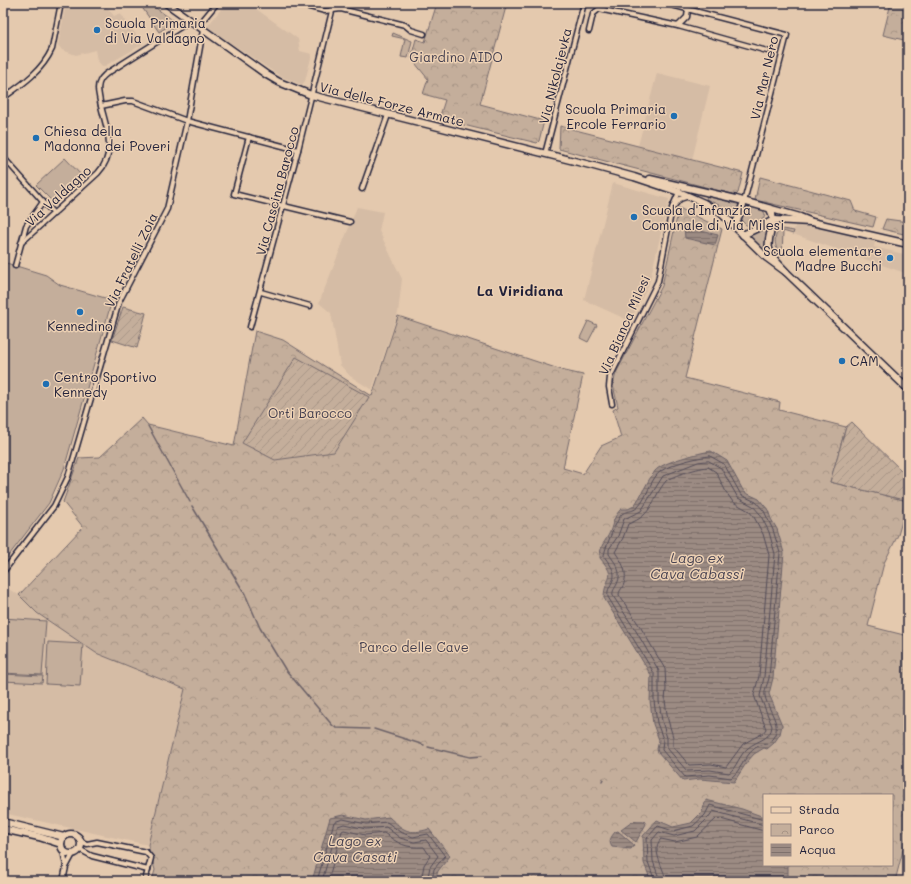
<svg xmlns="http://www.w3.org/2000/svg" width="911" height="884" font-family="Mali,sans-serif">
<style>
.built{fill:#d5bca5}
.grass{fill:#c4ae9b;stroke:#73686b}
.park{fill:url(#park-crowns);stroke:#73686b;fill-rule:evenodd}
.garden{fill:url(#garden-furrows);stroke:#73686b}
.water{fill:url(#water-rules);stroke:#6b6166}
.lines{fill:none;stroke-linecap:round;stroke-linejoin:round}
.shore{stroke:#534c58;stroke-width:1}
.stream{stroke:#6b6166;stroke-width:1.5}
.street-casing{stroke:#22223b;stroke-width:7}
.secondary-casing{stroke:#22223b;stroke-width:9}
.street{stroke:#ecd0b3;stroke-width:4}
.secondary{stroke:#ecd0b3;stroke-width:6}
.poi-dot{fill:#1f6fb2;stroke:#ecd0b3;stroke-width:1.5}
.labels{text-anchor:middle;stroke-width:3;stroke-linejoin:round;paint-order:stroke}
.poi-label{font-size:13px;fill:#22223b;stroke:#ecd0b3;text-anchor:start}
.park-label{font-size:13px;fill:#423e4e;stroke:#ecd0b3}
.street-label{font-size:13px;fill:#22223b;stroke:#ecd0b3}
.neighbourhood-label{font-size:14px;font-weight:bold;fill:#22223b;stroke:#ecd0b3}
.water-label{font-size:14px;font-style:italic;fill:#474251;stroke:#ecd0b3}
</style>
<defs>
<pattern id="park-crowns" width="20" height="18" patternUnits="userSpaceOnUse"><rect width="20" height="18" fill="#c4ae9b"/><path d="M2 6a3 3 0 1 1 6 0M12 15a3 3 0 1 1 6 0" fill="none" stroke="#a89586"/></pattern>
<pattern id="garden-furrows" width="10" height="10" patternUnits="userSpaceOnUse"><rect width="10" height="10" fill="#c4ae9b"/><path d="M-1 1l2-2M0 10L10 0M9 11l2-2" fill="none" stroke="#a89586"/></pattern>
<pattern id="water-rules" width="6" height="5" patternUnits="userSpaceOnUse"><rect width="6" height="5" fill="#9c8b83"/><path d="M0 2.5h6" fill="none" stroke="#7f716c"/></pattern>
</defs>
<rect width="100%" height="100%" fill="#e4c9ae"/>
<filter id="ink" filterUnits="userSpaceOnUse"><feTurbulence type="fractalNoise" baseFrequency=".025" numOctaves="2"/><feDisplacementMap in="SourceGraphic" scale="8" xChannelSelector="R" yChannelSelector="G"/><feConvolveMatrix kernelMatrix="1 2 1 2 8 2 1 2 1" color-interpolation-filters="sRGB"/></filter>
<g filter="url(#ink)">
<!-- built -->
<g class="built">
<path d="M66,3H104L114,16L120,13L143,44L103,67L97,60L95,50L76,55L62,50L58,45Z"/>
<path d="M226,3H248L298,39L300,51L312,54L305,81L302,85L280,76L207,27Z"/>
<path d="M657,73L710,86L692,160L638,146Z"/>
<path d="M613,183L669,199L649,284L630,321L584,300Z"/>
<path d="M357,207L383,212L379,231L402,279L398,313L372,390L350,376L340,365L331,313L319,303Z"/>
<path d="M796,223H808L876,238L874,247L908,255V274L793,234Z"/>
<path d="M3,586L19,595L37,613L96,653L185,689L148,845L3,813Z"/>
</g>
<!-- grass -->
<g class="grass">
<path d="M139,3H149L175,22L159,32Z"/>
<path d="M393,33L412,41L408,58L401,57L405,39L392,36Z"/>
<path d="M65,158L82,176L54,203L36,185Z"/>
<path d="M707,195L740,205L734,217L721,206L706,199Z"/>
<path d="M750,207L763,210L765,214L764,218L751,226L746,225L741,220V216L746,208Z"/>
<path d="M769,226L766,252L749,236Z"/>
<path d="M782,229L794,231L793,234L783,231L782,257C775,250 771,234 782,229Z"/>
<path d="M3,262L46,275L60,285L112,300L64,469L49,503L3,563Z"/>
<path d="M588,321L597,325L588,342L580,338Z"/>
<path d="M3,618L46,621L42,675L3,673Z"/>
<path d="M48,642L83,644L80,686L46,684Z"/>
<path d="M3,674L43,676L42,683L3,681Z"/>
</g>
<!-- park -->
<g class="park">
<path d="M437,3H507L480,104L544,121L539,141L537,143L439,119L445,100L423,94L428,79L411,58L416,39L425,42Z"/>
<path d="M891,3H908V41L883,35Z"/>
<path d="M560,126L743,173L738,193L736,195L559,149Z"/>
<path d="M760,177L851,201L855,211L876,217L873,227L755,200Z"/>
<path d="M679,208L722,229L685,378L780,402L779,410L846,427L830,482L908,501L898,535L884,563L868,626L908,636V831L895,881H152L155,870L148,845L185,689L96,653L37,613L19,595L83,527L63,502L79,458L100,457L142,418L148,425L234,446L255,331L283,340L372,396L398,316L565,371L583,375L563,468L583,474L601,446L621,437L613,410L618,407L613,385L616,373L662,286ZM764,795H892V865H764Z"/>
<path d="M886,219L908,222V235L882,229Z"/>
</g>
<!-- garden -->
<g class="garden">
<path d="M123,307L146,313L137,348L112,340Z"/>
<path d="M296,357L369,397L334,452L275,460L242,443Z"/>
<path d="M852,422L908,477V501L830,482L846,427Z"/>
</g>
<!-- water -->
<g class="water">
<path d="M684,227L718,235L715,245L685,238Z"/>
<path d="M711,451L727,461L744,492L759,499L768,510L771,519L777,529L784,553L773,678L769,694L782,725L780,734L774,743L767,749L764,748L754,754L747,762L734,782L700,779L683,781L658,752L657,749L659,740L653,724L650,701L651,675L604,598C604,576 619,580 600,558C600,544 605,543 610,532C613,523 614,516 621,509H628L634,506C642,495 647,481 655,471C662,462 699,453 711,451Z"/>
<path d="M706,800L742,809L764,817V865H788V881H651L644,863L643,836L657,820L673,827L691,823L702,812Z"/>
<path d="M343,815L366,820L389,817C404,831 409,835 429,829L450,856L438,871L435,881H312L330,818Z"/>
<path d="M638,821H644L646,824L636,842L621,830L632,822Z"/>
<path d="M618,831L634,845L631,849L612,847C608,841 611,837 615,832Z"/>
</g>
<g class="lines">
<!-- shore -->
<g class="shore">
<path d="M710,456L724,464L741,495L756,502L764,511L773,530L780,553L769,678C768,683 764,690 765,696C769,714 787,728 767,744C747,745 744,768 731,778L710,775L685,777L662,750L663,739L657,723L654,701V673L608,597C607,590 609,589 612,582C618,572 609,564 604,556C604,550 618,517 622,514C629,509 634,514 642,502C648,493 652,477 661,471C671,464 698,457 710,456Z"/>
<path d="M709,461L721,468L738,498L753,506L760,514L769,532L775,554L764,677L760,696L772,726C771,740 757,740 748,748C739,755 737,767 729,773L710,770L687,771L667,748V738L662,721L659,701V671L636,631L613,596C612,590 615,589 617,584C623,572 615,563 609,554V549L618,536L624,519L641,511L663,476L698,462Z"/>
<path d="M708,467L716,472L726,492L733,502L749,511L754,517L763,534L769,555L759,676L754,695L766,729L763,733L743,744L726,767L711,764L689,765L673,746V737L668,720L665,701L666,689L665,669L641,628L619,595C619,591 621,590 623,586C629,573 622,562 615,552L623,538L628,524C654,515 651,499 666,481C671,476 701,467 708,467Z"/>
<path d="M317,881L334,822L343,819L366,824L387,822L400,832L413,837L428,834L445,856L434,869L432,881"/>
<path d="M322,881L338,826L344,824L366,829L386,827L400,838L414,842L426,840L438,856L430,867L427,881"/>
<path d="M328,881L342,831L344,830L365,835L384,833C399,844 405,848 424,847L430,856L424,865L421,881"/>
<path d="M655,881L648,862L647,838L658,826L673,831L693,826L705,815L710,805L764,820"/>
<path d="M660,881L653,861L652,840L659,832L674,836L695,831L708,818L713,811L764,825"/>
<path d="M666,881C665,869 650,850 661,839L675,842L697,837L717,818L764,831"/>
</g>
<!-- stream -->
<g class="stream">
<path d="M148,426L190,502"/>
<path d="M192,506L245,594L260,628L285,669L333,726L337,728L369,729"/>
<path d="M374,729L424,745"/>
<path d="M428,747L470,757L482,756"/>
<path d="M602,781L603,779"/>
</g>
<defs>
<g id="street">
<path d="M294,3L325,11L341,9L405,25L411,30L424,34"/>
<path d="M664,3L787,35L744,202"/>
<path d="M198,26L217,3"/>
<path d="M678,26L767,51"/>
<path d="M589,31L593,14L599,9L678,26L687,17L688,9"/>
<path d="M3,98C23,84 42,71 52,49L61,3"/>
<path d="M101,106L125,101H133L187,121L298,150"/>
<path d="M249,137L234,194L350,222"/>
<path d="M545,154L584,3"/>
<path d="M3,157L54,214"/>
<path d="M362,189L388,115"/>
<path d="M673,207L680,199L689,196"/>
<path d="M21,243L98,173C120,149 103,123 99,96C98,91 97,86 100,81C101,78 104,76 106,74L190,21"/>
<path d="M15,266L26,226L43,202"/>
<path d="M261,292L310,306"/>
<path d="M250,327L298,150L334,3"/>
<path d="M612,404L609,387L610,377L658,281L672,208L679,192"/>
<path d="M3,572L54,506L68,477L119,302L167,209L187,121L203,30"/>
<path d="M80,841L87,844L97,842L146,852L151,858L145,881"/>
<path d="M79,849L92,856L148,870"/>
<path d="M63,850L66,866"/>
<path d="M63,881L66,867L73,854"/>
</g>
<g id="secondary">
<path d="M166,3L267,75L279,82L311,95L590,165L634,177L679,192L704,203L721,213L767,258L786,272"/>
<path d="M650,179L736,199L800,217L812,222L908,244"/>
<path d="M770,209C778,223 766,234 769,249C771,258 780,265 786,272L908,389"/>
<path d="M735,226L744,202"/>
<path d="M743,235L774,220L810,222"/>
<path d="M3,822L64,837"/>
<path d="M3,829L39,837L61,844"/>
<circle cx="71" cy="844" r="10"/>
</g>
</defs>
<!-- street casing -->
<use href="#street" class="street-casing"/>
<!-- secondary casing -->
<use href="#secondary" class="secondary-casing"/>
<!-- street -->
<use href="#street" class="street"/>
<!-- secondary -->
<use href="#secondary" class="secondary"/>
</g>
</g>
<!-- markers -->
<g class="poi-dot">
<circle cx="97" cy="30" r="4"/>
<circle cx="674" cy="116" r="4"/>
<circle cx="36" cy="138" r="4"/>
<circle cx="634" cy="217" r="4"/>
<circle cx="890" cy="258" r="4"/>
<circle cx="80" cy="312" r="4"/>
<circle cx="842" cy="361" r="4"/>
<circle cx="46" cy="384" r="4"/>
</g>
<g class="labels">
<!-- poi labels -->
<g class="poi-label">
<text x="105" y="28">Scuola Primaria<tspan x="105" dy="15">di Via Valdagno</tspan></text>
<text x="666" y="114" text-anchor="end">Scuola Primaria<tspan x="666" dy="15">Ercole Ferrario</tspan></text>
<text x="44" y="136">Chiesa della<tspan x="44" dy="15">Madonna dei Poveri</tspan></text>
<text x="642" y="215">Scuola d'Infanzia<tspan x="642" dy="15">Comunale di Via Milesi</tspan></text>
<text x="882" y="256" text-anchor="end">Scuola elementare<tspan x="882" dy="15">Madre Bucchi</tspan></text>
<text x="80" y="331" text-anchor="middle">Kennedino</text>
<text x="850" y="366">CAM</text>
<text x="54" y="382">Centro Sportivo<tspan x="54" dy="15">Kennedy</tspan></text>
</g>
<!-- park labels -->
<g class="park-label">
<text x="456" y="62">Giardino AIDO</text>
<text x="310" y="418">Orti Barocco</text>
<text x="414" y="652">Parco delle Cave</text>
</g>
<!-- street labels -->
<g class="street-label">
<text transform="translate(555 76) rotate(-76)" y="5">Via Nikolajevka</text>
<text transform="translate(764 78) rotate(-77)" y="5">Via Mar Nero</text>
<text transform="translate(392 104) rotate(14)" y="5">Via delle Forze Armate</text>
<text transform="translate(277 191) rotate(-75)" y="5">Via Cascina Barocco</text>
<text transform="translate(58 196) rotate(-42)" y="5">Via Valdagno</text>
<text transform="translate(131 260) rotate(-64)" y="5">Via Fratelli Zoia</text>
<text transform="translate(624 325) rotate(-66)" y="5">Via Bianca Milesi</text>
</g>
<!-- neighbourhood labels -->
<g class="neighbourhood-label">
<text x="520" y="296">La Viridiana</text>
</g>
<!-- water labels -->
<g class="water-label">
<text x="697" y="563">Lago ex<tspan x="697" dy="16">Cava Cabassi</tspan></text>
<text x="355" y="846">Lago ex<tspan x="355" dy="16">Cava Casati</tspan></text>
</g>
</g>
<!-- margin -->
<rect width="911" height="884" fill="none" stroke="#ecd0b3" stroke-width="16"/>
<rect x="8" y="8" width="895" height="868" fill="none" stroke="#22223b" stroke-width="1.5" filter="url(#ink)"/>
<!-- legend -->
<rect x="763" y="794" width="130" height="72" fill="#ecd0b3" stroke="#9b8a83"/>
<rect x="771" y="807" width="20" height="6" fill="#ecd0b3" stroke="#9b8a83"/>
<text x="799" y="814" font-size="12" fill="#22223b">Strada</text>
<rect x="771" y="824" width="20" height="12" fill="url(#park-crowns)" stroke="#9b8a83"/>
<text x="799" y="834" font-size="12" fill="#22223b">Parco</text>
<rect x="771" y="844" width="20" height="12" fill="url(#water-rules)" stroke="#9b8a83"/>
<text x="799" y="854" font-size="12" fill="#22223b">Acqua</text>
</svg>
